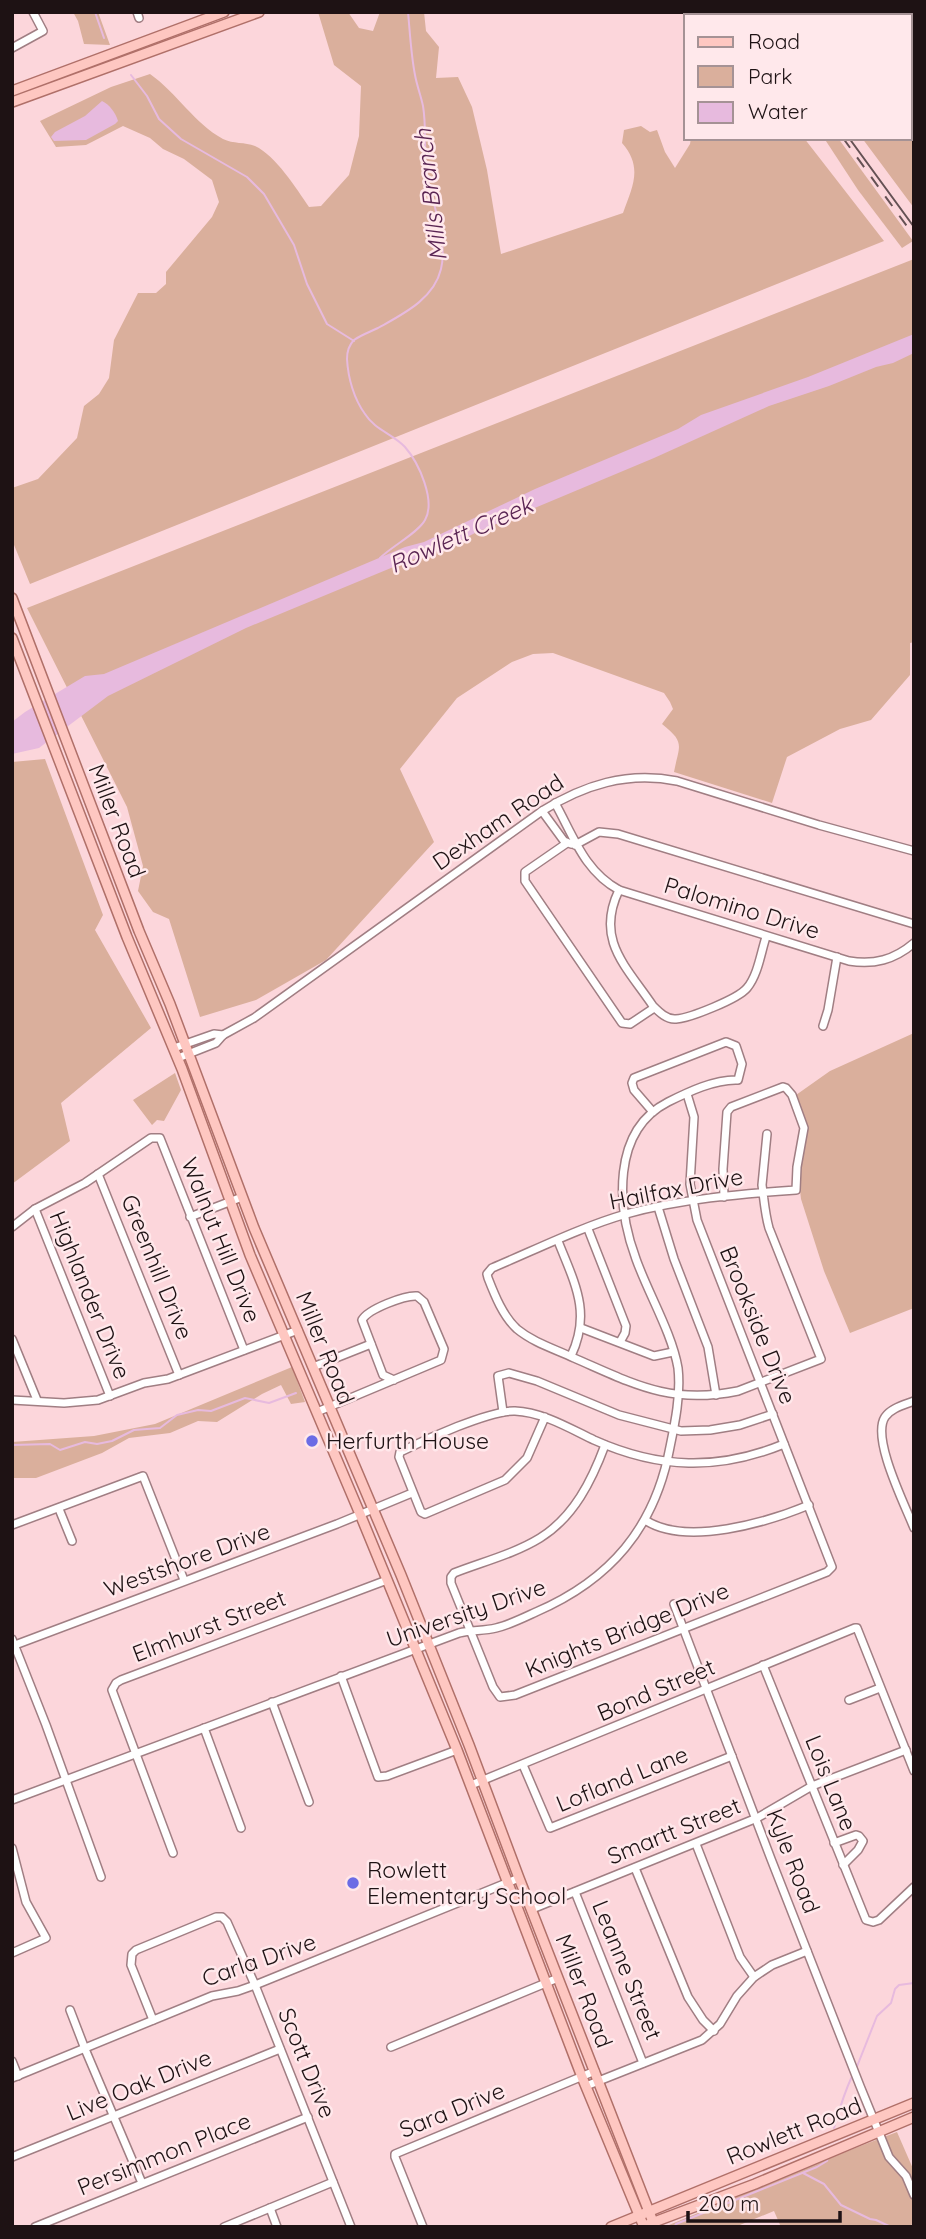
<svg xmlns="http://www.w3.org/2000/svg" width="926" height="2239" font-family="Quicksand,sans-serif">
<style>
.green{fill:#daaf9c}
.water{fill:#e7bade}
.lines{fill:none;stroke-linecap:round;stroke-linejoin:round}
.stream{stroke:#e7bade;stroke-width:2}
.minor-casing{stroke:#a07e83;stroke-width:10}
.major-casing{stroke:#b07069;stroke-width:12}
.minor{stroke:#fff;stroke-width:7}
.major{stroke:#fec7c1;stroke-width:9}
.tram{stroke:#655154;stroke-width:2}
.rail{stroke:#655154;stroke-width:2;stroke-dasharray:12 12;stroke-linecap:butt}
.poi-dot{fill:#6b6ce5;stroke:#ffe8eb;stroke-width:2.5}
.labels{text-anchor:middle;stroke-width:5;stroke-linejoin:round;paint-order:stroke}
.street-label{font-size:23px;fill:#1e1214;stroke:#ffe8eb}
.poi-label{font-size:23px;fill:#1e1214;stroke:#ffe8eb;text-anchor:start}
.water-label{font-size:24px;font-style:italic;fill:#5a2553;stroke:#ffe8eb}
</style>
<rect width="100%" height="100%" fill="#fcd6db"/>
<!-- green -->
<g class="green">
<path d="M73,12H98L110,45L84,44L78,21Z"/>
<path d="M318,12H348L359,28L373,31L380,12H424L426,31L439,47L436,78L458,77L472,107L487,170L501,254L623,213C633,186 643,167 622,143L624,130L641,126L650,132L657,130L665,152L675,168L690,144L691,138H804L884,241L30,584L12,540V488L38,479L77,438L84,406L99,394L109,378L114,340L138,293H156L166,284V272L212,217L219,202L212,180L184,159L163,149L150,138L123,126L86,145L56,147L40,121L111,87L150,74C177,93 194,123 223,139C233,144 245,142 255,146C276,156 296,188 309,207L321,206L349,175L359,136L361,86L334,65Z"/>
<path d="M772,12H914V208L862,138H910V16H774Z"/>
<path d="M824,138H838L913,241L902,248L858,190Z"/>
<path d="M914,259V642L910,643V675L871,720L840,729L787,757L772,803L674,772C679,745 686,743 662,724L673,709L670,702L664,693L553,653L533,654L512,662L457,698L400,769L434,842L326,960L256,1000L200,1017L169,919L153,912L138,891L143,866L127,807L27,608Z"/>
<path d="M45,759L103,915L95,930L151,1028L61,1103L70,1141L12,1184V762Z"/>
<path d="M914,1033V1308L850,1333L824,1271L801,1199L799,1182L805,1125L796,1095L830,1071Z"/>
<path d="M175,1073L181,1090L164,1121L157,1120L152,1125L133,1100Z"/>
<path d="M292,1367L305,1402L291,1404L281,1385L262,1394L217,1422L198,1421L170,1433L129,1438L102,1453L36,1478H12V1442L94,1436L155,1424Z"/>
<path d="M897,2132L914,2171V2227H781L774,2211L735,2227H668L669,2225C745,2194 820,2161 897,2132Z"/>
</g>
<!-- water -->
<g class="water">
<path d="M102,101C109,104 116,113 118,121L115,124L86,140L54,141L51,137L55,132L85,116Z"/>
<path d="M914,334V353L893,363L876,367L829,386L769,406L654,458L475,533L446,548L403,563L246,628L108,696L39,748L12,754V722L25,712L85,676L104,674L405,547L424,542L535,489L678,429L701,415L808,377Z"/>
</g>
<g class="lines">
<!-- stream -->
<g class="stream">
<path d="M95,12L104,38"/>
<path d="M131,75L147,96L159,119L181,139L247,177L264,194L294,245L307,284L327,324L354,341"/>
<path d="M380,558C392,546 418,533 425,520C436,501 419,463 405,447C393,434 375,430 365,414C354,399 348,378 347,359C347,352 349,345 354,340C361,335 370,332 378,328C403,314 434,299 441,269C448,241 432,202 427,175C423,152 427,129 423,106C421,96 417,86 415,75C411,55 410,33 408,12"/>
<path d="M12,1445L50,1444L60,1450L85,1442L97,1444L112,1441L134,1430L160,1428L177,1415L198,1410L211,1411L245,1398L269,1403L296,1393"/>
<path d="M856,2069L877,2016L891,2003L895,1989L899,1985L914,1983"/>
<path d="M834,2128C839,2110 845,2091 853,2074"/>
<path d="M803,2173L824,2184L841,2205L870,2219L876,2220L891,2227"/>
<path d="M674,2227L676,2224L817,2167L827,2161L828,2158"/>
<path d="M909,2227L914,2225"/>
</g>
<defs>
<g id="minor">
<path d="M137,12L139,18"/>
<path d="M12,48L43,31L33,12"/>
<path d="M555,803C573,835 584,871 619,890L849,961C874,965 894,960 914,943"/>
<path d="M542,811L564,841L571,844"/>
<path d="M567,843L525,872V881L622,1023L630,1024L654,1008"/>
<path d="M575,845L599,832L618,834L914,924"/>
<path d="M619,890C595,940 626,966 653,1006C659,1012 667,1020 676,1019C690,1018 738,999 747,988C758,975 761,952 766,937"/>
<path d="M823,1026L828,1010L837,957"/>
<path d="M174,1048L214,1034L223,1035"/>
<path d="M178,1058L216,1043L223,1035L254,1018L542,811C584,785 627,771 677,781L819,825L914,851"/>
<path d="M98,1174L179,1375"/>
<path d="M724,1197L723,1169L727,1112L731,1107L783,1087L786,1088L792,1095L804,1128L797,1167L796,1190C739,1194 681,1199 626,1214C581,1227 535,1250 492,1268L487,1274L488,1278C495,1296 503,1316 517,1329C534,1343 555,1349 574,1358C634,1384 670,1405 738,1391L821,1359L769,1228C765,1214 764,1199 762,1185L767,1134"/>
<path d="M658,1207L674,1259L708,1347L716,1395"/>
<path d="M35,1209L110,1396"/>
<path d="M190,1217L242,1197"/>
<path d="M12,1227L35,1209L85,1183L151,1138H160L244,1350"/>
<path d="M588,1229L626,1326L625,1333L620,1342"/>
<path d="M558,1241C574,1282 592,1312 571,1356"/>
<path d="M581,1328L654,1356L673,1352"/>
<path d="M12,1339L37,1400"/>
<path d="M313,1367L371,1344"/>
<path d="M12,1400L64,1403L98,1400L144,1383L168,1379L298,1330"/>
<path d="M914,1401C904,1405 891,1408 885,1417C871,1438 905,1505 914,1528"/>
<path d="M317,1412L441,1360L444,1349L424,1302L417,1296C405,1295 368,1309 362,1320L383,1375L394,1380"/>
<path d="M503,1412L498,1376L509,1373L537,1381L619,1415L681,1431L710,1430L740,1425L773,1414"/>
<path d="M545,1417L527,1458L505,1480L425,1514L421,1512L399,1457L400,1452C424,1440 490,1410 515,1411C542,1412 569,1428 594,1440C659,1469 718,1471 784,1444"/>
<path d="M605,1445C592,1480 574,1517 540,1538C514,1554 482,1562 454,1573L451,1577V1583L493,1687L500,1697L515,1695L827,1572L832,1567L697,1220L690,1184L694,1117L687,1094"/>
<path d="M59,1509L72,1541"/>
<path d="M645,1520C686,1547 768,1522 809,1505"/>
<path d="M12,1525L143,1476L184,1580"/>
<path d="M674,1604L771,1859L860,2086L889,2157L906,2176L914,2195"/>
<path d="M12,1639L46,1725L101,1877"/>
<path d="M15,1645L337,1524L412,1493"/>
<path d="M763,1665L866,1920L873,1922L879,1920L914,1887"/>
<path d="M341,1676L378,1777L387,1776L457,1750"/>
<path d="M849,1700L880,1688"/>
<path d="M272,1702L309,1802"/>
<path d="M204,1728L241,1828"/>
<path d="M523,1765L550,1828L732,1756"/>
<path d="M471,1785L855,1628H857L914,1771"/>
<path d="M12,1800L459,1633C471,1630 484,1631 496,1628C509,1625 523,1618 536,1612C610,1580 655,1528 670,1447C675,1423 681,1394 678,1368C672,1333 648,1293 636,1259C617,1208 611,1131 668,1102C688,1092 715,1079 738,1080L742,1064L736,1046L726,1042L634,1078L632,1083L634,1090L653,1112"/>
<path d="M834,1843L856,1835L859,1836L863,1841L858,1850L843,1865"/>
<path d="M696,1844L740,1957L754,1977"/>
<path d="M12,1848L26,1902L46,1938L12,1953"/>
<path d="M173,1853L112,1690L116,1683L121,1680L387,1580"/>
<path d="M635,1868L688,1997L703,2020L714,2031"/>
<path d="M575,1892L643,2063"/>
<path d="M532,1909L757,1818L812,1786L906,1750"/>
<path d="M70,2010L85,2049L142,2183"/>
<path d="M153,2020L131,1965L132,1954L136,1950L216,1917H222L227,1922L255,1985L351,2227"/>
<path d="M391,2047L558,1978"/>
<path d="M12,2061L18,2076"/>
<path d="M12,2078L212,1996L238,1991L255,1985L519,1878"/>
<path d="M586,2086L702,2040L720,2024L737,1996L754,1977L772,1965L807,1951"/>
<path d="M12,2157L280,2049"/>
<path d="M270,2208L277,2227"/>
<path d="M35,2227L308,2117"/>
<path d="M224,2227L333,2182"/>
<path d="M423,2227L395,2157V2154L595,2071"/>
</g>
<g id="major">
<path d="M12,91L224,12"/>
<path d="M12,102L259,12"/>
<path d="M12,598L139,931L170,1004L254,1228L401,1575L469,1745L519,1878L655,2227"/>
<path d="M12,638L127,937L182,1069L250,1255L360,1514L457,1750L582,2077L644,2227"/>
<path d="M649,2224L755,2184L914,2117"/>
<path d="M611,2227L914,2103"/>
</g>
</defs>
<!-- minor casing -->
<use href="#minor" class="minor-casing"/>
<!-- major casing -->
<use href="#major" class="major-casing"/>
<!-- minor -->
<use href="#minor" class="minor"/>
<!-- major -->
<use href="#major" class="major"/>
<!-- tram -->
<g class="tram">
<path d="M762,12L764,16"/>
<path d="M849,138L914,227"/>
</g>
<!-- rail -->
<g class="rail">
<path d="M751,12L754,16"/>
<path d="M843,138L914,236"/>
</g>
</g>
<!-- markers -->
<g class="poi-dot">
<circle cx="312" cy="1441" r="7"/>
<circle cx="353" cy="1883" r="7"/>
</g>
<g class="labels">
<!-- street labels -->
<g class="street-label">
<text transform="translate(117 821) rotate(69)" y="8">Miller Road</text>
<text transform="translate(498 822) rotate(-34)" y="8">Dexham Road</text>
<text transform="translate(742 908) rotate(17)" y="8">Palomino Drive</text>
<text transform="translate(676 1189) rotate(-11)" y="8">Hailfax Drive</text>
<text transform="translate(221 1240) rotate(68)" y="8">Walnut Hill Drive</text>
<text transform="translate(157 1267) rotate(68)" y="8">Greenhill Drive</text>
<text transform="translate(90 1295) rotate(68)" y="8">Highlander Drive</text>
<text transform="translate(758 1325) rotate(68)" y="8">Brookside Drive</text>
<text transform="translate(325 1348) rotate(68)" y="8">Miller Road</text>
<text transform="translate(187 1560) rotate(-20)" y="8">Westshore Drive</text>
<text transform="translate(466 1613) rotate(-19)" y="8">University Drive</text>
<text transform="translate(209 1626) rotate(-21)" y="8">Elmhurst Street</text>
<text transform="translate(627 1630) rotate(-22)" y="8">Knights Bridge Drive</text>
<text transform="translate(656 1690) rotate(-23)" y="8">Bond Street</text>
<text transform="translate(622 1779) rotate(-22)" y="8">Lofland Lane</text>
<text transform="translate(831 1783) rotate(68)" y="8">Lois Lane</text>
<text transform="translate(674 1831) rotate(-22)" y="8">Smartt Street</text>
<text transform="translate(793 1861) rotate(69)" y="8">Kyle Road</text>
<text transform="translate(259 1960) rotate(-19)" y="8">Carla Drive</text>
<text transform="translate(627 1970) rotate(68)" y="8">Leanne Street</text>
<text transform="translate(584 1991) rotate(69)" y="8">Miller Road</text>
<text transform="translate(307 2063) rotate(68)" y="8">Scott Drive</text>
<text transform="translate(139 2085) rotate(-22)" y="8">Live Oak Drive</text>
<text transform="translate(452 2110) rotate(-22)" y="8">Sara Drive</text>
<text transform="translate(794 2131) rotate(-22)" y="8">Rowlett Road</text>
<text transform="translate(164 2154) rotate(-22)" y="8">Persimmon Place</text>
</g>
<!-- poi labels -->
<g class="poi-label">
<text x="326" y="1449">Herfurth House</text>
<text x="367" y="1878">Rowlett<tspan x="367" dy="26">Elementary School</tspan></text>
</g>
<!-- water labels -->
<g class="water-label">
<text transform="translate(431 195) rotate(-97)" y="8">Mills Branch</text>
<text transform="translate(461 535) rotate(-24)" y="8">Rowlett Creek</text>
</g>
</g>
<!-- border -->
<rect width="926" height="2239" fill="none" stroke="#1e1214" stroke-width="28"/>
<!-- legend -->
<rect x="684" y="14" width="228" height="126" fill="#ffe8eb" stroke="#a59295" stroke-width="2"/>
<rect x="698" y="37" width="35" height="10" fill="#fec7c1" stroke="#a59295" stroke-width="2"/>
<text x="748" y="49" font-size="21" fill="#1e1214">Road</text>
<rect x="698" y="66" width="35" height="21" fill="#daaf9c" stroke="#a59295" stroke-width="2"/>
<text x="748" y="84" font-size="21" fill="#1e1214">Park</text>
<rect x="698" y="102" width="35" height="21" fill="#e7bade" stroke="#a59295" stroke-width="2"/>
<text x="748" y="119" font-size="21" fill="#1e1214">Water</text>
<!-- scale -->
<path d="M688 2211v10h152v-10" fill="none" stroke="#1e1214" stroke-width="3.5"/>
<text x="698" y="2211" font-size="21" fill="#1e1214" stroke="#ffe8eb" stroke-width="5" paint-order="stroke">200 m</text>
</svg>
